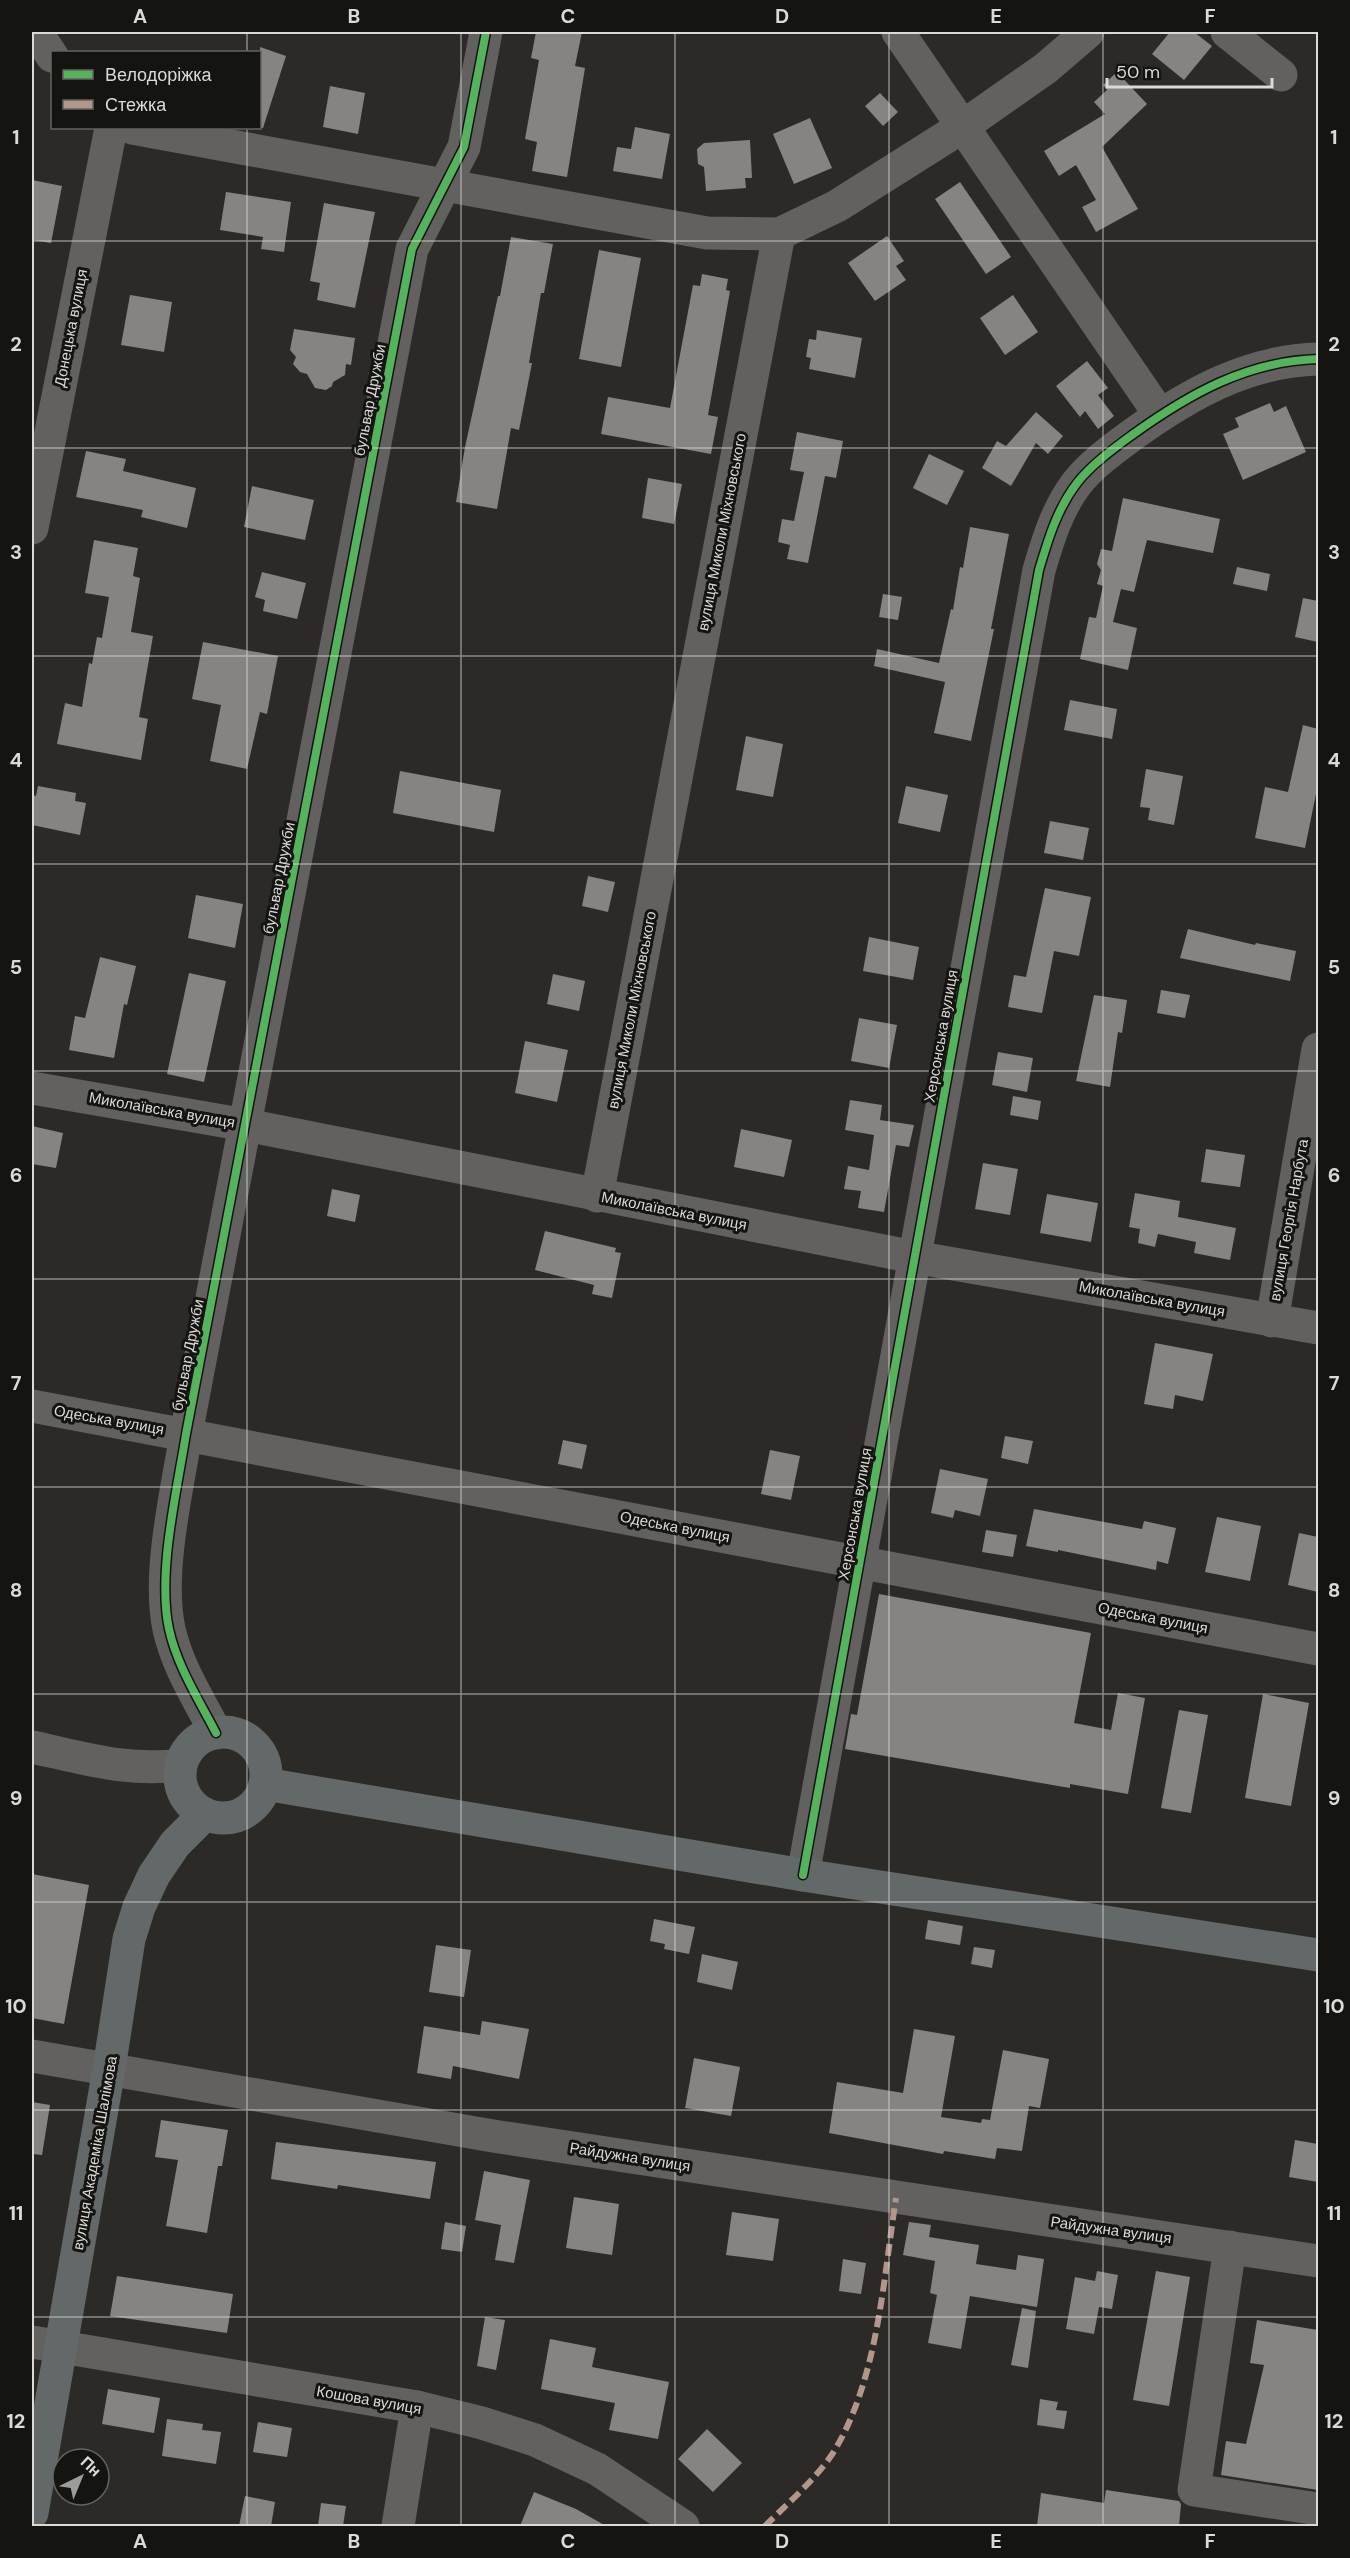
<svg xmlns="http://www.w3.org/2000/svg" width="1350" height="2558" font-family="'DM Sans',sans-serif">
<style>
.building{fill:#868482}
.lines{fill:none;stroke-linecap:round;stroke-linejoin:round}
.minor{stroke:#62615f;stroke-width:33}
.major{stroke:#636868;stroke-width:33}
.quiet{stroke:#b2968c;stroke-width:6;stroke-dasharray:12 6;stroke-linecap:butt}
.cycleway-casing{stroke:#141411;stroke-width:11}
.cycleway{stroke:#56b35d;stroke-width:8}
.grid{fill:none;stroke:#dbdad7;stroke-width:1.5;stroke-opacity:0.55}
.labels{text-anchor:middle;stroke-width:6;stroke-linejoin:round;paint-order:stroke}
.street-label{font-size:15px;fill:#dbdad7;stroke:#141411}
.neatline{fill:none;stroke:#dbdad7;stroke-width:2}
.grid-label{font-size:20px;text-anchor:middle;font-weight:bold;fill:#dbdad7}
</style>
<rect width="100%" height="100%" fill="#2c2a27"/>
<!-- building -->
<g class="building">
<path d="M536,32H582L575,66L585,68L567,177L532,171L537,142L525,139L539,60L531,58Z"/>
<path d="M1170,32H1194L1212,46L1184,80L1152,54Z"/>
<path d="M260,47L286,56L263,128H260Z"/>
<path d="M1117,72L1147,104L1102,147L1138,209L1096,232L1082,207L1096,200L1076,165L1059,176L1044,151L1105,114L1094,102L1107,90L1103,85Z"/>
<path d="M330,86L365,93L358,134L323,127Z"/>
<path d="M880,93L898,112L883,126L865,106Z"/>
<path d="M810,118L832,168L794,184L773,134Z"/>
<path d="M635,127L670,134L662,179L613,171L617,147L631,149Z"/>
<path d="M750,140L752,178H745L746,188L706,191L704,167L698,164L697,149L704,143Z"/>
<path d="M32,180L62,186L51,243L32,240Z"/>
<path d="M960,182L1011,257L986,274L935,199Z"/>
<path d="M226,192L291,202L284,252L261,249L263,237L220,230Z"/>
<path d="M324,203L375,212L355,308L317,300L320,283L310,281Z"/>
<path d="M887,236L904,261L896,266L906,280L875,301L848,263Z"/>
<path d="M511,237L553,244L544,293H541L529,363H532L519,430L511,428L497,509L456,502L465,447L498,296H500Z"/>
<path d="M599,250L641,258L621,367L579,359Z"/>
<path d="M702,274L728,279L726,290L730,291L708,415L718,417L711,454L601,434L608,397L670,408L693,285L700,286Z"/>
<path d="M130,295L172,302L164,352L121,345Z"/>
<path d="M1013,295L1038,332L1005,355L980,318Z"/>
<path d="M294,329L355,338L351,365L346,364L345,375L333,382L332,386L326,390L315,388L307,374L300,372L293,364L296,357L290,350Z"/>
<path d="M817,330L862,338L855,378L809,369L811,358L806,357L809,339L816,340Z"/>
<path d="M1087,361L1108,388L1098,395L1114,416L1098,429L1085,411L1080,417L1056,386Z"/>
<path d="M1270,403L1274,412L1286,406L1306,452L1243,480L1223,434L1239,427L1235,418Z"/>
<path d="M1036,412L1063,436L1048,454L1036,443L1011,486L982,468L997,441L1006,446Z"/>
<path d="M797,432L843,441L836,478L825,476L808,563L787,559L790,545L778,542L782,519L794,521L804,472L790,470Z"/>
<path d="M86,451L126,459L123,471L196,488L187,528L141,517L143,510L76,497Z"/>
<path d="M929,454L964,471L947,505L913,488Z"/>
<path d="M648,478L682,484L674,524L642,518Z"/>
<path d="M252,486L314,500L305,540L244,527Z"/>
<path d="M1123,498L1220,519L1213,553L1147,540L1134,592L1121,589L1113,622L1137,628L1128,670L1080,659L1089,617L1096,618L1103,586L1097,584L1101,570L1097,564L1101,549L1112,551Z"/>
<path d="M970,527L1009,534L991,629H994L971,741L934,733L945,682L874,666L877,649L939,663L951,609L953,610L960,567L963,568Z"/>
<path d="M94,540L138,548L133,576L140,578L131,632L153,636L139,717L148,719L141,760L57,744L65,703L82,707L89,663L92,664L97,637L102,638L109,597L85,593Z"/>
<path d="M1237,567L1270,574L1267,591L1233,584Z"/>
<path d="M262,572L306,583L297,619L263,611L265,600L255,597Z"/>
<path d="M883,594L902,597L898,620L879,617Z"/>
<path d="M1303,598L1318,601V642L1295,637Z"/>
<path d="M203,642L278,656L267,714L260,712L247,769L210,761L221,705L192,699Z"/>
<path d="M1070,700L1117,709L1112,739L1064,730Z"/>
<path d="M1303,725L1318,729V784L1305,848L1255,838L1265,787L1288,792Z"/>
<path d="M746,736L783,744L773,797L736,790Z"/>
<path d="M1146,769L1183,776L1174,825L1148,820L1150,808L1140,807Z"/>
<path d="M400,771L501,790L494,832L393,813Z"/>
<path d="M38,786L76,793L75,801L86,803L80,835L32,825V795L36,796Z"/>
<path d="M906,786L948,795L940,832L898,823Z"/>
<path d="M1050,821L1089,828L1083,860L1044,853Z"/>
<path d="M588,876L615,882L608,912L582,906Z"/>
<path d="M1045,888L1091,897L1079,956L1054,951L1042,1013L1008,1007L1014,975L1026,977Z"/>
<path d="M196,895L243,904L235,948L188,938Z"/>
<path d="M1188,929L1255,945L1256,943L1296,951L1290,981L1180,958Z"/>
<path d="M869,937L919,947L913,980L863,971Z"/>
<path d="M100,957L136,966L127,1005L124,1004L114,1058L69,1050L75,1016L85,1018Z"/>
<path d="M189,973L226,981L204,1082L167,1074Z"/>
<path d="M553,974L585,981L579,1011L547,1004Z"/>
<path d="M1161,990L1190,995L1185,1018L1157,1013Z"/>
<path d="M1094,995L1127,1000L1122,1033L1118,1032L1110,1087L1076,1081Z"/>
<path d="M859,1018L897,1025L889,1068L851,1061Z"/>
<path d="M525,1041L568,1050L557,1102L515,1093Z"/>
<path d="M998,1052L1033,1058L1027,1092L992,1085Z"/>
<path d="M1013,1096L1041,1101L1038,1120L1010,1115Z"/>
<path d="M850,1100L882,1105L880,1120L914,1125L909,1147L896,1145L884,1212L858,1208L861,1191L844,1189L848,1166L869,1170L874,1135L845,1130Z"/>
<path d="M32,1126L63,1133L56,1168L32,1164Z"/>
<path d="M741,1129L792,1140L784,1177L734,1167Z"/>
<path d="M1206,1149L1245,1155L1240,1187L1201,1182Z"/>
<path d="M983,1163L1018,1169L1010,1215L975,1209Z"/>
<path d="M332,1189L360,1195L355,1222L327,1216Z"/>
<path d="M1135,1193L1180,1201L1178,1217L1236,1228L1230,1260L1194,1253L1196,1242L1158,1234L1155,1247L1138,1243L1140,1229L1129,1227Z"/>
<path d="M1047,1194L1098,1203L1091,1242L1040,1233Z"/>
<path d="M545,1231L616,1248L615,1252L621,1253L612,1298L592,1294L594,1285L535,1270Z"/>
<path d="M1155,1343L1213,1354L1203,1401L1175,1395L1173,1409L1144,1404Z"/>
<path d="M1005,1436L1033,1441L1028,1464L1001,1458Z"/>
<path d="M563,1440L587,1445L582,1469L558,1464Z"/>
<path d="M770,1450L800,1456L791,1500L761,1494Z"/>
<path d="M940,1469L988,1479L980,1516L955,1510L953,1518L931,1513Z"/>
<path d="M1034,1509L1142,1529L1144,1521L1176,1528L1168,1564L1157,1561L1156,1570L1058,1550V1552L1026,1546Z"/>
<path d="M1217,1517L1261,1526L1250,1581L1205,1572Z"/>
<path d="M986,1530L1017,1535L1013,1557L982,1552Z"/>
<path d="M1299,1533L1318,1537V1592L1288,1585Z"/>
<path d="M879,1594L1091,1633L1074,1723L1111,1730L1118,1693L1145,1698L1128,1794L1070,1784V1788L845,1749L851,1714L857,1715Z"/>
<path d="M1263,1694L1309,1703L1291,1806L1245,1798Z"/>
<path d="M1179,1710L1208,1715L1191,1813L1161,1808Z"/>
<path d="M32,1874L89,1885L64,2024L32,2018Z"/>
<path d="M654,1919L695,1927L689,1954L664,1949L665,1944L650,1941Z"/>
<path d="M928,1920L963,1926L960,1945L925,1939Z"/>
<path d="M436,1945L471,1950L464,1997L429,1992Z"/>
<path d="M974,1947L995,1950L992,1968L971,1964Z"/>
<path d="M702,1954L738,1962L732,1990L697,1982Z"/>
<path d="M482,2021L529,2029L519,2079L453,2066L451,2079L417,2073L424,2026L480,2035Z"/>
<path d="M914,2029L955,2036L941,2117L981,2123L982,2119L990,2120L1003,2050L1049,2059L1040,2108L1029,2106L1022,2151L997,2148L995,2159L944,2151L943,2154L829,2133L837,2082L903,2093Z"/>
<path d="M694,2058L740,2067L731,2116L685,2108Z"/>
<path d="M32,2102L50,2105L42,2155L32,2154Z"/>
<path d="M161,2120L228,2130L222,2166H218L207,2233L166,2226L178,2160L155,2157Z"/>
<path d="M1295,2140L1318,2144V2182L1289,2177Z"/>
<path d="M276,2142L436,2162L430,2199L338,2185L337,2189L271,2179Z"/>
<path d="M484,2171L530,2180L514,2263L495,2260L501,2225L475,2220Z"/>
<path d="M574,2197L619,2204L612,2255L566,2248Z"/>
<path d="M732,2212L779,2219L773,2261L726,2255Z"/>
<path d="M445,2222L466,2226L462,2252L441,2249Z"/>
<path d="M909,2222L931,2225L929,2237L979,2245L976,2264L1016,2270L1018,2255L1044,2259L1037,2307L970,2296L961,2349L928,2343L937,2295L930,2293L935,2261L903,2255Z"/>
<path d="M843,2259L866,2263L861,2294L839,2291Z"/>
<path d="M1097,2271L1118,2275L1112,2309L1099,2307L1094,2334L1066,2329L1075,2277L1095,2281Z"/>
<path d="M1156,2271L1190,2277L1169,2406L1133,2400Z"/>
<path d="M117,2276L233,2294L227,2333L110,2316Z"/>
<path d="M1022,2308L1036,2311L1028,2368L1011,2365Z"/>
<path d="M485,2317L505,2320L496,2370L477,2366Z"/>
<path d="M1257,2320L1318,2330V2490L1221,2475L1226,2441L1246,2444L1264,2365L1250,2363Z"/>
<path d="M550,2339L596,2348L592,2367L669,2382L658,2439L609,2430L615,2403L541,2389Z"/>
<path d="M108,2389L160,2398L154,2433L102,2424Z"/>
<path d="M1040,2399L1058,2402L1056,2410L1067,2411L1064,2429L1037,2425Z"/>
<path d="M167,2419L203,2424L202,2430L221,2432L216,2464L162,2456Z"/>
<path d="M258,2422L292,2428L287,2457L253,2452Z"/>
<path d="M707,2429L742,2463L713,2492L678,2459Z"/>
<path d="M1106,2490L1179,2501L1181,2504L1179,2526H1037L1041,2493L1104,2503Z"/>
<path d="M534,2492L576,2509L606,2526H520Z"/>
<path d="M245,2496L275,2502L271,2526H239Z"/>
<path d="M321,2503L346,2506L343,2526H318Z"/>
</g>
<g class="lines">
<!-- minor -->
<g class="minor">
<path d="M36,32L52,56"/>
<path d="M898,32L1160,415"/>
<path d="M1227,32L1281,75"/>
<path d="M132,128L707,233L779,234"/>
<path d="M32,528L111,128"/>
<path d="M32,1088L246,1125L914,1257L1318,1328"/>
<path d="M597,1196L779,234L837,206L962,127L1046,68L1088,32"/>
<path d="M1272,1321L1318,1049"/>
<path d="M32,1406L1318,1649"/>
<path d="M216,1733C199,1700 177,1666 169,1629C157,1573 177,1491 186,1434L412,249L464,147L486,32"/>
<path d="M32,1747C84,1758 127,1772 181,1765"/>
<path d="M803,1875L1039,570C1048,540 1057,509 1077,483C1091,465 1113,449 1132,435C1189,394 1247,361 1318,359"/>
<path d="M32,2056L493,2136L1318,2261"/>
<path d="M1230,2247L1194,2490L1318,2509"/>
<path d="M32,2342L417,2407L482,2423L535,2440L597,2469L683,2526"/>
<path d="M398,2526L417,2407"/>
</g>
<!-- major -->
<g class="major">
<circle cx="223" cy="1775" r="43"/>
<path d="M265,1784L803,1875L1318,1955"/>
<path d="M32,2513L109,2069L129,1939L139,1907L154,1875L175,1844L205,1814"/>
</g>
<!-- quiet -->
<path class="quiet" d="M765,2526C787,2504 815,2480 833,2453C878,2380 883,2281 896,2198"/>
<defs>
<g id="cycleway">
<path d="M216,1733C199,1700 177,1666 169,1629C157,1573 177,1491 186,1434L412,249L464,147L486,32"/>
<path d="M803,1875L1039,570C1048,540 1057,509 1077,483C1091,465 1113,449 1132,435C1189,394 1247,361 1318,359"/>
</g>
</defs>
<!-- cycleway casing -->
<use href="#cycleway" class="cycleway-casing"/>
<!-- cycleway -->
<use href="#cycleway" class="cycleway"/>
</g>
<!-- grid -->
<path class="grid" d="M247,32V52M461,32V2526M675,32V2526M889,32V2526M1103,32V2526M247,128V2526M32,241H1318M32,448H1318M32,656H1318M32,864H1318M32,1071H1318M32,1279H1318M32,1487H1318M32,1694H1318M32,1902H1318M32,2110H1318M32,2317H1318"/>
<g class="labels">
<!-- street labels -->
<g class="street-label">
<text transform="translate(71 328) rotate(-79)" y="5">Донецька вулиця</text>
<text transform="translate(370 400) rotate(-79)" y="5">бульвар Дружби</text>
<text transform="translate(722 532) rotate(-79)" y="5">вулиця Миколи Міхновського</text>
<text transform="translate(279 878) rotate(-79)" y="5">бульвар Дружби</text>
<text transform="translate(632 1010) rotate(-79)" y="5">вулиця Миколи Міхновського</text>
<text transform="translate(941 1036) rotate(-80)" y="5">Херсонська вулиця</text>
<text transform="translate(162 1110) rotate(10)" y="5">Миколаївська вулиця</text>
<text transform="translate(674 1211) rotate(11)" y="5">Миколаївська вулиця</text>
<text transform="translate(1289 1220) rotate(-80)" y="5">вулиця Георгія Нарбута</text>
<text transform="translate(1152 1299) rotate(10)" y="5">Миколаївська вулиця</text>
<text transform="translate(188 1355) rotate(-79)" y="5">бульвар Дружби</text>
<text transform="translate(109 1420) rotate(10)" y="5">Одеська вулиця</text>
<text transform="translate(855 1514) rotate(-80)" y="5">Херсонська вулиця</text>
<text transform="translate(675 1527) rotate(11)" y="5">Одеська вулиця</text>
<text transform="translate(1153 1618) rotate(11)" y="5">Одеська вулиця</text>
<text transform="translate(95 2153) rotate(-80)" y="5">вулиця Академіка Шалімова</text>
<text transform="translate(630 2157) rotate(9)" y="5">Райдужна вулиця</text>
<text transform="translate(1111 2230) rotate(8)" y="5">Райдужна вулиця</text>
<text transform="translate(369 2400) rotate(10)" y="5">Кошова вулиця</text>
</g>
</g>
<!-- border -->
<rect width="1350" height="2558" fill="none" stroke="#141411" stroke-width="66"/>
<!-- legend -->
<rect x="51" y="51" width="210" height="78" fill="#141411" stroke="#646360" stroke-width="1.5"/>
<rect x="63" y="70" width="30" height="9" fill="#56b35d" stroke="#646360" stroke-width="1.5"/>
<text x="105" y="81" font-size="18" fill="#dbdad7">Велодоріжка</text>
<rect x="63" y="100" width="30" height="9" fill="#b2968c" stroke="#646360" stroke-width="1.5"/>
<text x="105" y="111" font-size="18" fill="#dbdad7">Стежка</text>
<!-- north arrow -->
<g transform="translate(81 2477) rotate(43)"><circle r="28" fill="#141411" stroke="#646360" stroke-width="1.5"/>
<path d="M0-4.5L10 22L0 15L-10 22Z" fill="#9e9c99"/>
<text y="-9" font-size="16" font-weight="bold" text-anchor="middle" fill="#dbdad7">Пн</text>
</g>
<!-- scale -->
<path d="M1107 78v9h165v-9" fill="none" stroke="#dbdad7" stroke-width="3"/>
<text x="1116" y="78" font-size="18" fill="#dbdad7" stroke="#141411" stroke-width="4.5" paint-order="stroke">50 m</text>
<rect x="33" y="33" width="1284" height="2492" class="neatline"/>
<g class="grid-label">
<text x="140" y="23">A</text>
<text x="354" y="23">B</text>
<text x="568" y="23">C</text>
<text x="782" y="23">D</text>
<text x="996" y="23">E</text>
<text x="1210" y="23">F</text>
<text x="16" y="144">1</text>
<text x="1334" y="144">1</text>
<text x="16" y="351">2</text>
<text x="1334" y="351">2</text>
<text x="16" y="559">3</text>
<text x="1334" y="559">3</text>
<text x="16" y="767">4</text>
<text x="1334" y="767">4</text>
<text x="16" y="974">5</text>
<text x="1334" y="974">5</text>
<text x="16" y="1182">6</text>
<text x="1334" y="1182">6</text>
<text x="16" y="1390">7</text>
<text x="1334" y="1390">7</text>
<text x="16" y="1597">8</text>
<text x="1334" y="1597">8</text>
<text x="16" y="1805">9</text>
<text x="1334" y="1805">9</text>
<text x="16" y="2013">10</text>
<text x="1334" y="2013">10</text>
<text x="16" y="2220">11</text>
<text x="1334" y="2220">11</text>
<text x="16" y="2428">12</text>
<text x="1334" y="2428">12</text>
<text x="140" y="2548">A</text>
<text x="354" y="2548">B</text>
<text x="568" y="2548">C</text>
<text x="782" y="2548">D</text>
<text x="996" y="2548">E</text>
<text x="1210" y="2548">F</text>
</g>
</svg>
